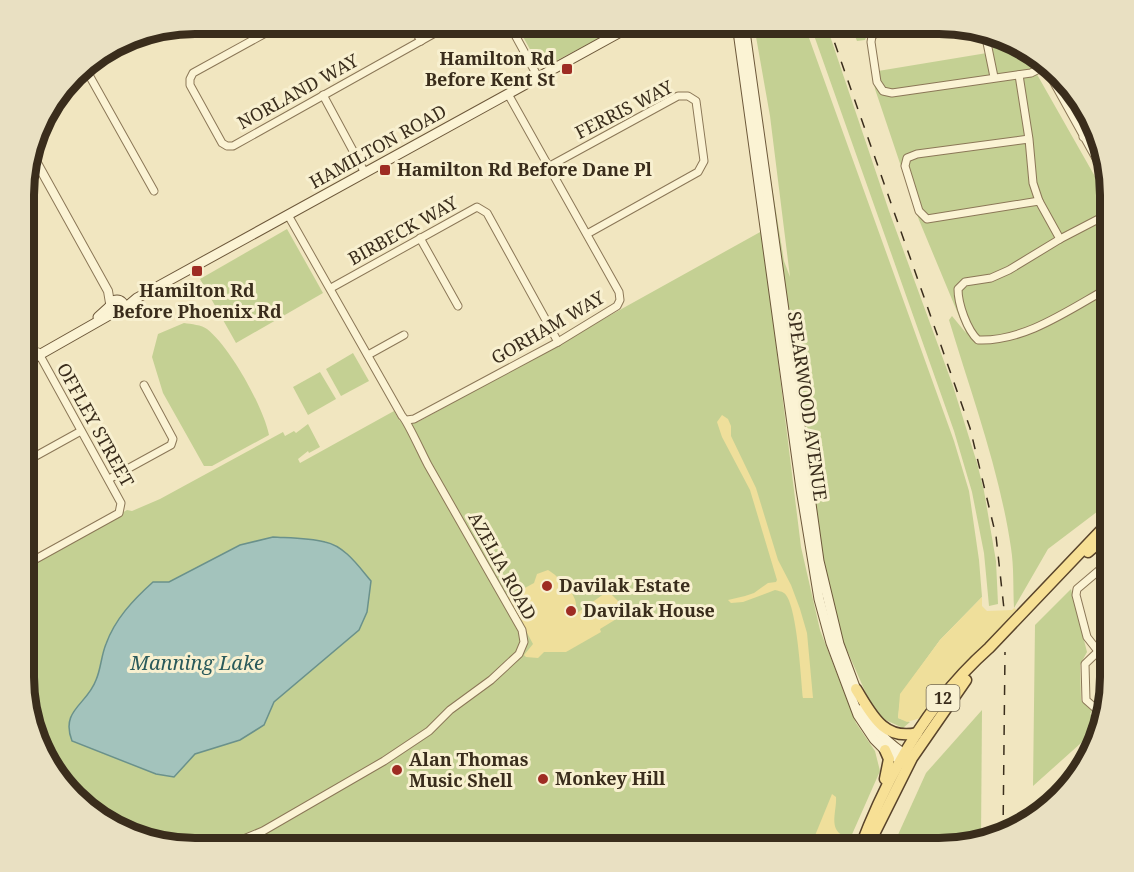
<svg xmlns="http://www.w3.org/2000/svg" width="1134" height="872" font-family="'Noto Serif',serif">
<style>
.green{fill:#c4d093}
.sand{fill:#efdf9b}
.water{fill:#a3c3bc;stroke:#6a918b;stroke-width:1.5}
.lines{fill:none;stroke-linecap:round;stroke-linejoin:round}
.minor-casing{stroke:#8b7757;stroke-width:9}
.tertiary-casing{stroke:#8b7757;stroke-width:10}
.secondary-casing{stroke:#6d583a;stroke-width:11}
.primary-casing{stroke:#59442b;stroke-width:13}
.minor{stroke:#fbf3d4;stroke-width:7}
.tertiary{stroke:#fbf3d4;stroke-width:8}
.secondary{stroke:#fbf3d4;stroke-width:9}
.primary{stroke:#f7e095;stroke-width:10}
.rail{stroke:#3a2d1c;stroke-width:1.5;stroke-dasharray:10 10;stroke-linecap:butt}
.poi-dot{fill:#9e2c23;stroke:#f8f0d0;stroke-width:2}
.labels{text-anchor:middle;stroke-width:6;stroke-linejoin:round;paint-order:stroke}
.shield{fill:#f8f0d0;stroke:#736852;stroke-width:1.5}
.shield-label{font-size:16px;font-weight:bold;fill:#3a2d1c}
.poi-label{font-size:18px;font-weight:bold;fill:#3a2d1c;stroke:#f8f0d0;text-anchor:start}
.street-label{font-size:18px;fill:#3a2d1c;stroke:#f8f0d0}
.water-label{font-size:20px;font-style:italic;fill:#2a5a5b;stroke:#f8f0d0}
.rim{fill:none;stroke:#3a2d1c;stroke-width:8}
</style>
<rect width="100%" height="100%" fill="#f1e6c0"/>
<!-- green -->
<g class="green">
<path d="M516,24H626L548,65L537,62Z"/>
<path d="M776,24H804L954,441L969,491L979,560L982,597L940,640L901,694L898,718L910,722L903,728L879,717L871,705L839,632L824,568L764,137L784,261L790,277L770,116L755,31Z"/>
<path d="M810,24H826L889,211L953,386L977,463L984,491L996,561L998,604L989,606L984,553L972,492L954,431Z"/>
<path d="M850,24H871V25L865,40L857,41Z"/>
<path d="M992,34L1004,37L1022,48L1110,203V502L1048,549L1014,608C1013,588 1014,567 1011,548C1000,472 971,393 949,320L952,316L966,333L919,220L875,89L872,72L993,52Z"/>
<path d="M287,229L323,293L236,343L200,279Z"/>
<path d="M762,231L801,547L820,630L856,723L875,751L880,771L846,848H184L129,835L82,805L42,753L24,688L25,569L127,510L132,511L160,499L283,432L285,436L294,431L296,433L308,424L320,447L309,453L308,451L298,459L300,463L394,411L400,421L418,422Z"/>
<path d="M184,323C191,324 202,325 207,329C230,347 263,406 269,435L212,466H204L163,393L152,357L158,334Z"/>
<path d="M353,353L369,381L341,396L326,369Z"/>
<path d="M320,372L336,399L308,415L293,387Z"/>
<path d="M1071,589L1087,652L1080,665L1081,700L1092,711L1090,714L1093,716L1096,714L1101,719L1100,726L1033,786L1035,625Z"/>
<path d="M982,710L981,840L939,848H892L926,773Z"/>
</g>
<!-- sand -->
<g class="sand">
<path d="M722,415L728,419L731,426V436L756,488L778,560L791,585L800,609L807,633L813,698H803C801,679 797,602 784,593C781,591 778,591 775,590L743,602L731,603L728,600L745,596L754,593L768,583L776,582L777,580L750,490L722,437L717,422Z"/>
<path d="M548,570C558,576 575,592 576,604C576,607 576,610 577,613L608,591L620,603L622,612L618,618L600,629L601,632L566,652H544L538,658L526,657L524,655L533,644L508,597L534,583L537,574Z"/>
<path d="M982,597V606L987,611L1012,610L1014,608L1017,610L953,679L924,717L907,722L898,718L900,694L940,640Z"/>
<path d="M832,794L836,797C837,811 828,829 844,836L851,835L846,848H818L814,838Z"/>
</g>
<!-- water -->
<path class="water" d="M273,537C290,538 309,538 325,542C345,546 359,567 371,581L367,612L359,630L274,702L264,725L240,740L195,754L174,777L156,774L72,741C60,710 87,705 96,680C101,669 101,656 106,644C115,619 133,600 153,582H169L240,545Z"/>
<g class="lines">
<defs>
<g id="minor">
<path d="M282,24L193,73L190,79V85L222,143L227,146H233L451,24"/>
<path d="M411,24L421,41"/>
<path d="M509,24L538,77"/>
<path d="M916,24L882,30L872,36L871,42L877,82L883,91L892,93L1031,73L1045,66"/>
<path d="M985,33L994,77"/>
<path d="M1042,61L1107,178"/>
<path d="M84,66L154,191"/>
<path d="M1019,75L1029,139L1033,183L1039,201L927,219L919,211L905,166L907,158L917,154L1029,139"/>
<path d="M323,95L365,173"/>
<path d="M1083,137L1097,129"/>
<path d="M548,167L678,96H688L696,101L704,161L698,172L587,234"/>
<path d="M1039,201L1060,239"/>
<path d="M420,238L458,306"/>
<path d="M1110,287C1070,309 1025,342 978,340C967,330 958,304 958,289L965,282L991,278L1009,270L1060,239L1110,213"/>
<path d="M331,288L477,207L487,213L558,342"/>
<path d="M368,355L404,335"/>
<path d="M407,420L414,419L558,342L617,306L620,300L619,292L508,94"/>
<path d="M25,462L81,431"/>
<path d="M109,479L171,445L173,439L144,385"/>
<path d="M25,565L119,513L121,503L38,352"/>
<path d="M1098,651L1087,637L1076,595L1077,589L1110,561"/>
<path d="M1103,715L1086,700L1085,664L1110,640"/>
<path d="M222,848L263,831L384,761L429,731L450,710L491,680L519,654L524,642L522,630C491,575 459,520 428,465C423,456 407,420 402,416L288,215"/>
</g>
<path id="tertiary" d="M32,154L108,291L110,303"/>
<g id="secondary">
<path d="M737,24L801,489L819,599L831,643L858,715L874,739L885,750L905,763"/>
<path d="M744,24L819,561L839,644L858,695"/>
<circle cx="117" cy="307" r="7"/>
<path d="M124,309L137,298L635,24"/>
<path d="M98,317L109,307"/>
<path d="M25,363L113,313"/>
<path d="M863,708C874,731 889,744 910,758"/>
</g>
<g id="primary">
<path d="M1088,552L1110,533"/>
<path d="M856,689C871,713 883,741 917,733"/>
<path d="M885,779L889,759L885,750"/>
<path d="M860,848C888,774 929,701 989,648L1110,521"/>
<path d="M867,848L912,758L966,680"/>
</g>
</defs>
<!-- minor casing -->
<use href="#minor" class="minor-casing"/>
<!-- tertiary casing -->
<use href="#tertiary" class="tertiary-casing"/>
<!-- secondary casing -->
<use href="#secondary" class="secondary-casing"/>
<!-- primary casing -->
<use href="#primary" class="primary-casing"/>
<!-- minor -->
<use href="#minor" class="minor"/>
<!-- tertiary -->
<use href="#tertiary" class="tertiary"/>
<!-- secondary -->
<use href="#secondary" class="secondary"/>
<!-- primary -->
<use href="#primary" class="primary"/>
<!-- rail -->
<g class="rail">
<path d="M828,24L970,428L996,536L1004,609"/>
<path d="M1003,835L1005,652"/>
</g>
</g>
<!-- markers -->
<g class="poi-dot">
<rect x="561" y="63" width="12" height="12" rx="3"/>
<rect x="379" y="164" width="12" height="12" rx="3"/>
<rect x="191" y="265" width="12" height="12" rx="3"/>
<circle cx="547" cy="586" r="6"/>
<circle cx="571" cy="611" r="6"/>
<circle cx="397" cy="770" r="6"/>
<circle cx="543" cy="779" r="6"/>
</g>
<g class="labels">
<!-- shield labels -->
<rect class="shield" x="926.5" y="685" width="33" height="26" rx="4.5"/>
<g class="shield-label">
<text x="943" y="704">12</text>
</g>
<!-- poi labels -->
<g class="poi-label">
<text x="555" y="65" text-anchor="end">Hamilton Rd<tspan x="555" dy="21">Before Kent St</tspan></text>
<text x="397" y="176">Hamilton Rd Before Dane Pl</text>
<text x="197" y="297" text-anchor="middle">Hamilton Rd<tspan x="197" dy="21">Before Phoenix Rd</tspan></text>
<text x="559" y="592">Davilak Estate</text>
<text x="583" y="617">Davilak House</text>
<text x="409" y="766">Alan Thomas<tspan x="409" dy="21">Music Shell</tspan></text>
<text x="555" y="785">Monkey Hill</text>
</g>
<!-- street labels -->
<g class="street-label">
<text transform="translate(298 92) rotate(-29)" y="6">NORLAND WAY</text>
<text transform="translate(624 110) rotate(-27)" y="6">FERRIS WAY</text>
<text transform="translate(378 147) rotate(-29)" y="6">HAMILTON ROAD</text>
<text transform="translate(403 231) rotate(-29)" y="6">BIRBECK WAY</text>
<text transform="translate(548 328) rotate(-30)" y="6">GORHAM WAY</text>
<text transform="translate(807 406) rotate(82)" y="6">SPEARWOOD AVENUE</text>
<text transform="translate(95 425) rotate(61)" y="6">OFFLEY STREET</text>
<text transform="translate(502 566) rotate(61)" y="6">AZELIA ROAD</text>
</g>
<!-- water labels -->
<g class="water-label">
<text x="197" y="670">Manning Lake</text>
</g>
</g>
<!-- crop -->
<path d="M0 0H1134V872H0ZM195 34H939A161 161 0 0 1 1100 195V677A161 161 0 0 1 939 838H195A161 161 0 0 1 34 677V195A161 161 0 0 1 195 34Z" fill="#e9e0c2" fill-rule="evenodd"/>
<path class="rim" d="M195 34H939A161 161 0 0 1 1100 195V677A161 161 0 0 1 939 838H195A161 161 0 0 1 34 677V195A161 161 0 0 1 195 34Z"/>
</svg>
